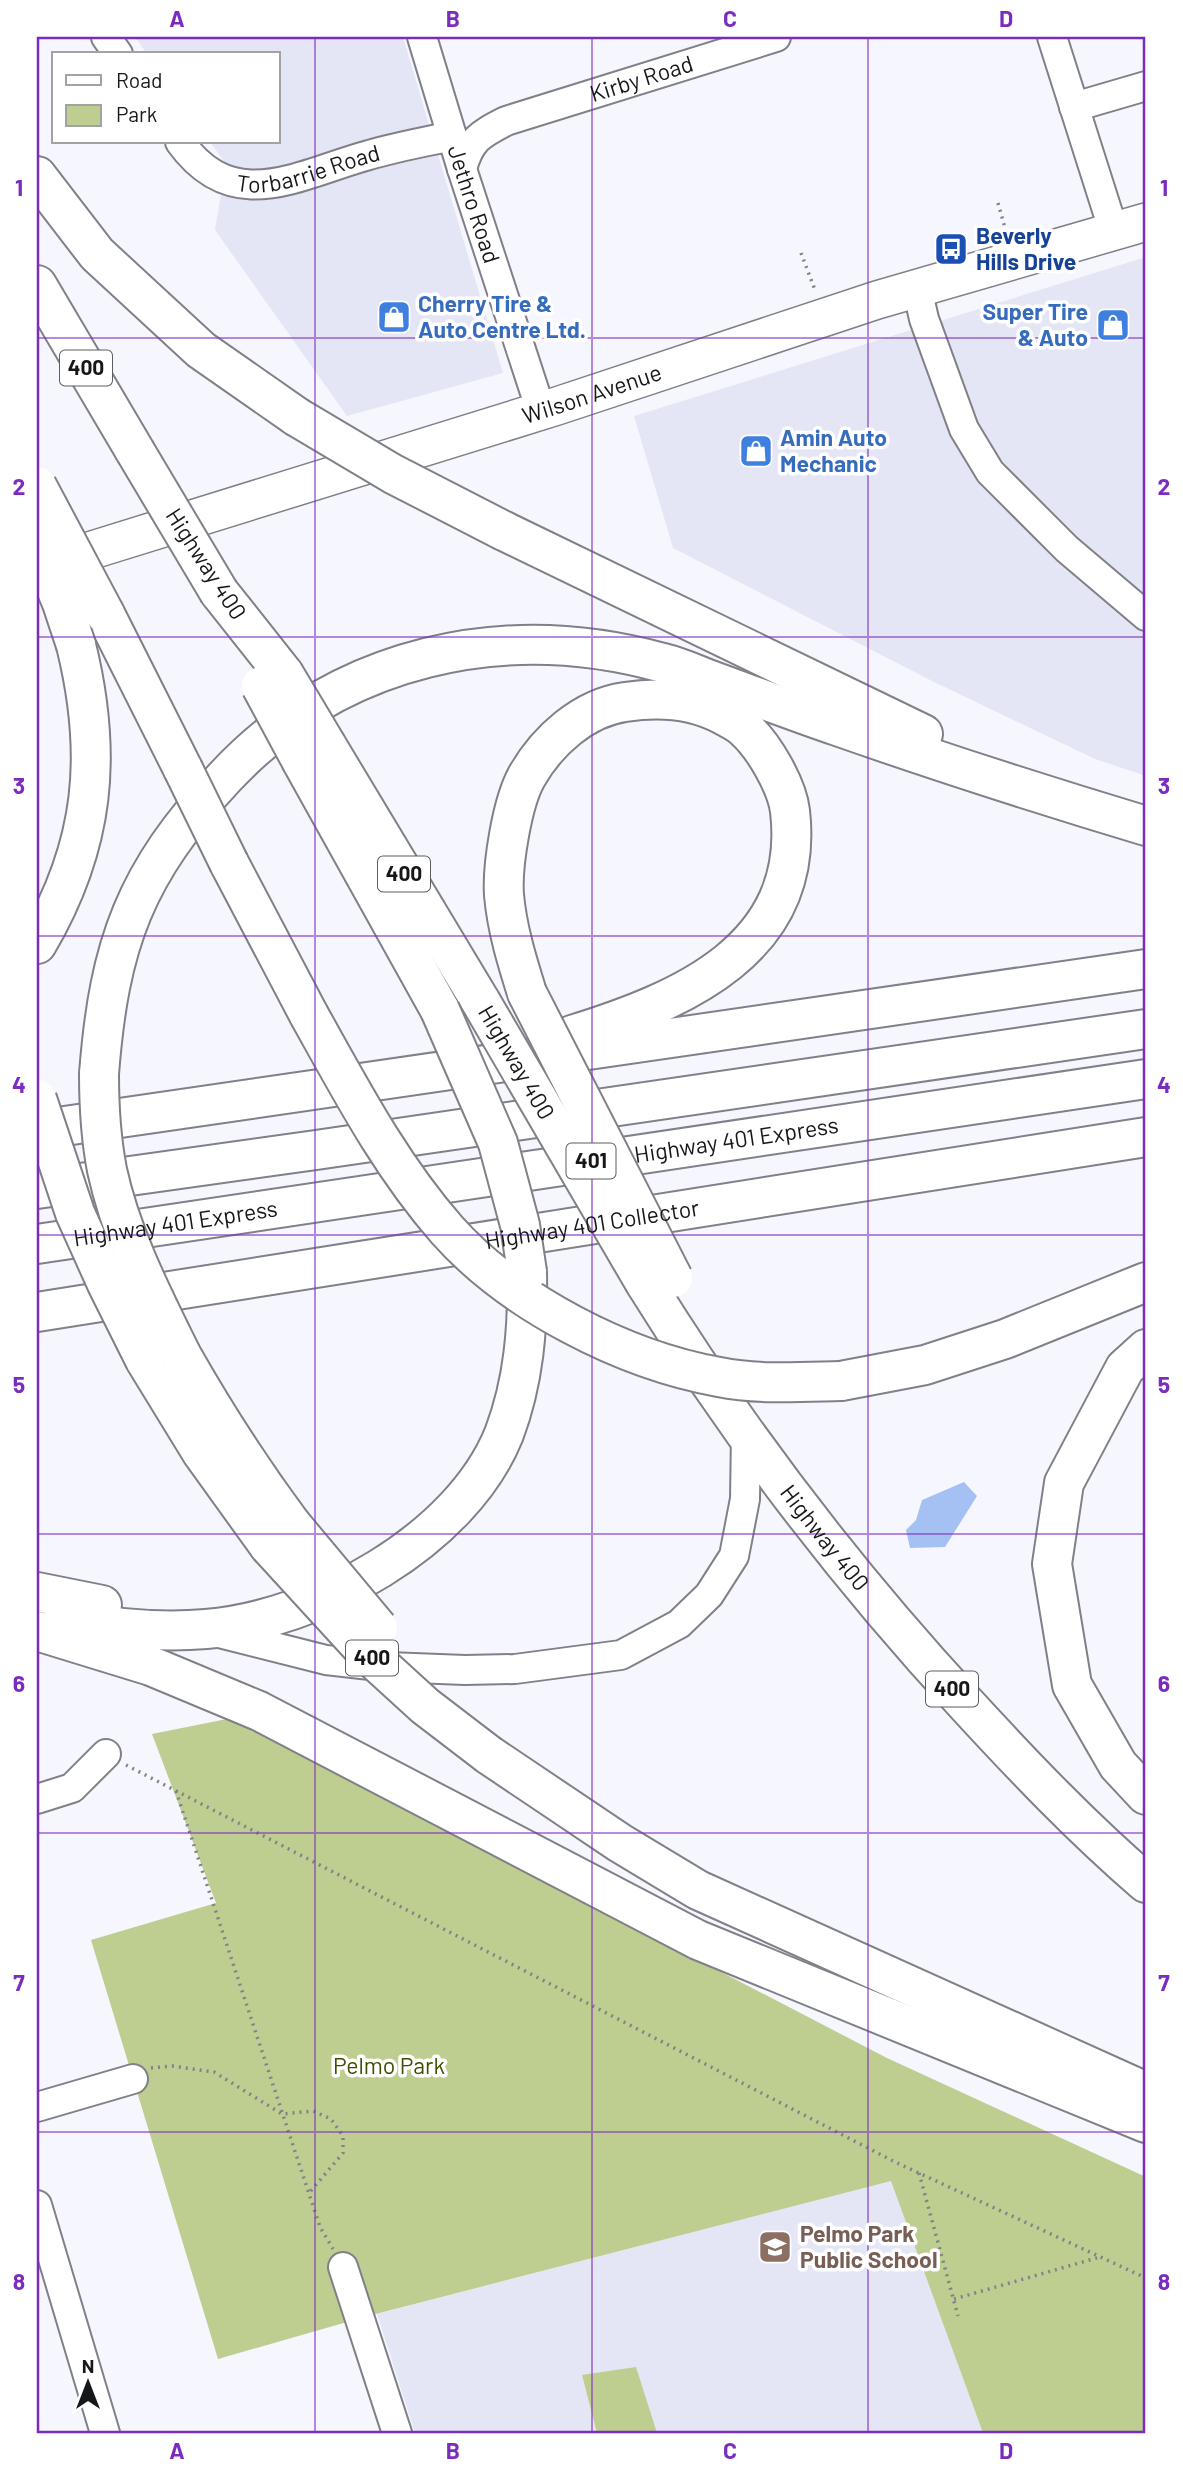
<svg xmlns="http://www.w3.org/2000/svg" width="1183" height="2470" font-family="Barlow,sans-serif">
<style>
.built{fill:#e5e6f5}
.green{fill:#bdce90}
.water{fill:#a5c0f2}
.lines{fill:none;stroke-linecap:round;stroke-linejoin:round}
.minor-casing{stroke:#808088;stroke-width:32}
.major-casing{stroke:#808088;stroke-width:40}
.highway-casing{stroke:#808088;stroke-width:42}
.path{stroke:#828288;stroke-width:3.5;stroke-dasharray:2 5;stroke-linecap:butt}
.minor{stroke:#fff;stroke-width:28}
.major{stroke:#fff;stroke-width:37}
.highway{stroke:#fff;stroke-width:38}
.highway-bridge-casing{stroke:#808088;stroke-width:42;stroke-linecap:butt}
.highway-bridge{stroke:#fff;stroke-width:38}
.grid{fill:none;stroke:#7b2cbf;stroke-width:2;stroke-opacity:0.55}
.labels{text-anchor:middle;stroke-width:7;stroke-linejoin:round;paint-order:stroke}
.shield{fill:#fff;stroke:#5c5d5e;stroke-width:2}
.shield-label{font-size:21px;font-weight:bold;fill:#161719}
.street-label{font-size:23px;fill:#161719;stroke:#fff}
.transit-label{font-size:23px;font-weight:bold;fill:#164399;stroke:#fff;text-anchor:start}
.shop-label{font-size:23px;font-weight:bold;fill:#366cbe;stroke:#fff;text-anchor:start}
.park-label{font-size:23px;fill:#404e00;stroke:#fff}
.education-label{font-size:23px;font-weight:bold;fill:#785e54;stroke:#fff;text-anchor:start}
.neatline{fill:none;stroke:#7b2cbf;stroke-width:2.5}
.grid-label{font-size:23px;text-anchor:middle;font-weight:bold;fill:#7b2cbf}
</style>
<rect width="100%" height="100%" fill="#f6f6ff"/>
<!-- built -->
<g class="built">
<path d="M135,37H403L503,373L347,416L215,230L226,164L210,142H278V54H147Z"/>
<path d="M1146,257V776L1095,759L932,681L673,548L634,416Z"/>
<path d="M892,2180L983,2433H415L377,2314Z"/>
</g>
<!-- green -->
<g class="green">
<path d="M232,1718L887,2058L1146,2177V2433H983L891,2181L368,2316L218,2359L91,1940L216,1903L152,1734Z"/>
<path d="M636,2367L657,2433H597L582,2375Z"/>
</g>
<!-- water -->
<path class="water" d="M964,1482L977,1496L945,1547L910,1548L906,1530L916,1520L922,1500Z"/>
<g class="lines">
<defs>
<g id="minor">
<path d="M106,37L118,54"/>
<path id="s1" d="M422,37L462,169L541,411"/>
<path d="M1052,37L1114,232"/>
<path d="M1074,107L1146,86"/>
<path id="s2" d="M180,142C234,217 299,174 369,155C396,147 424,142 452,136"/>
<path id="s3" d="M462,169C470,139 481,134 506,121L776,37"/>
<path d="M917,288L924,319L964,429L990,472L1067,549L1146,616"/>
<path d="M215,1632L326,1660L388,1667L465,1670L515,1669L621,1655L679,1624L709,1595L734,1556L745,1499L746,1433"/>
<path d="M37,1799L72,1788L106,1754"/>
<path d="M37,2107L133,2079"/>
<path d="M37,2205L105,2433"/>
<path d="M343,2267L397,2433"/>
</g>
<g id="major">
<path id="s4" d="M44,565L557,406L877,300L1146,222"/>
</g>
<g id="highway">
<path d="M37,176L97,254L201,350L297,417"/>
<path d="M37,285L135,451"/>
<path d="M504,531L923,734"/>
<path d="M219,592L284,674"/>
<path d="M105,614L183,769"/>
<path d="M327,746L481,1002"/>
<path d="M302,762L440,1010"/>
<path d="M229,863L309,1015"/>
<path d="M37,944C95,845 103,755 76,645"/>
<path d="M527,993C517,961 507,929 504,895C502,866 512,802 527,776C547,741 583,708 625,702C657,697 693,699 723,715C730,719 739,723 745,729C764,746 787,786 790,811C806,949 682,1001 572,1035"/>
<path d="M99,1074C109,944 135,873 225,777C339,655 504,619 663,663C680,667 697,675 713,681C754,696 796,712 837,726C940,762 1043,795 1146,826"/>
<path d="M37,1130L1146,969"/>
<path d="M37,1189L316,1150L1146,1029"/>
<path id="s5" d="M37,1244L1146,1079"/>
<path id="s6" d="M645,1283C738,1433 846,1574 966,1704C1023,1766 1082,1828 1146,1883"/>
<path id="s7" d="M37,1312L1146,1137"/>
<path d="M1146,1349L1125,1368L1064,1483L1052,1564L1072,1685L1118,1765L1146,1795"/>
<path d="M181,1354C215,1414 251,1470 292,1525"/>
<path d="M145,1360L202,1453L269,1546"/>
<path d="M841,1381L925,1365L1005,1339L1146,1282"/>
<path d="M37,1592L102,1605"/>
<path d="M63,1619C109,1628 159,1633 206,1629C316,1620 461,1541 504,1434C524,1381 528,1328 527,1272"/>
<path d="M37,1631L151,1666L259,1711L698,1940L1146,2123"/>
<path d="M489,1755L620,1843L698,1890L1146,2092"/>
</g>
</defs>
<!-- minor casing -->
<use href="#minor" class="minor-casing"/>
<!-- major casing -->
<use href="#major" class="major-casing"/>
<!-- highway casing -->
<use href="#highway" class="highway-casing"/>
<!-- path -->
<g class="path">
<path d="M998,203L1007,235"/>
<path d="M801,253L815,290"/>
<path d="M126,1765L895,2162L1146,2278"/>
<path d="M176,1791L320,2227L333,2249"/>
<path d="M151,2068L172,2066L214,2072L282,2114L313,2111L331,2119L343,2136V2153L309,2193"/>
<path d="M919,2173L958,2316"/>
<path d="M954,2299L1100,2257"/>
</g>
<!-- minor -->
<use href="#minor" class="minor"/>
<!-- major -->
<use href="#major" class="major"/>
<!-- highway -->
<use href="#highway" class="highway"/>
<defs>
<g id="highway-bridge">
<path d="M297,417L393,474L504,531"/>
<path d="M135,451L219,592"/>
<path d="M37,486L105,614"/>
<path d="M37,543L62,603L76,645"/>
<path d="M284,674L327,746"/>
<path d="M261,686L302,762"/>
<path d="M183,769L229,863"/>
<path d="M527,993L673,1278"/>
<path id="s8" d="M481,1002L645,1283"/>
<path d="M440,1010L498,1143L520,1225L527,1272"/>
<path d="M309,1015C351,1090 390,1165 447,1230C512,1303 624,1360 719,1377C759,1385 801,1382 841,1381"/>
<path d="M99,1074C99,1106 101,1139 107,1170C121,1235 152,1295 181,1354"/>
<path d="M37,1099L75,1213L107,1284L145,1360"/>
<path d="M292,1525L378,1628"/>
<path d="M269,1546L368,1654L425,1706L489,1755"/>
</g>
</defs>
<!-- highway-bridge casing -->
<use href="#highway-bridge" class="highway-bridge-casing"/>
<!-- highway-bridge -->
<use href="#highway-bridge" class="highway-bridge"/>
</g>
<!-- grid -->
<path class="grid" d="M315,37V2433M592,37V2433M868,37V2433M37,338H1146M37,637H1146M37,936H1146M37,1235H1146M37,1534H1146M37,1833H1146M37,2132H1146"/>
<!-- icons -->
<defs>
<symbol id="bus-square" viewBox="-11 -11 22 22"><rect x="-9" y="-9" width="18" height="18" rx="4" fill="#1a4fb4" stroke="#fff"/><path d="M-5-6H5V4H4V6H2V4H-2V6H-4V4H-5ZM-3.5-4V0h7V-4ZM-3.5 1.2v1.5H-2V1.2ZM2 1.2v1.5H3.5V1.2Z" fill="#fff"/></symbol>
<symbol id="shop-square" viewBox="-11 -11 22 22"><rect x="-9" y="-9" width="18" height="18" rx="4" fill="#3f7fe0" stroke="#fff"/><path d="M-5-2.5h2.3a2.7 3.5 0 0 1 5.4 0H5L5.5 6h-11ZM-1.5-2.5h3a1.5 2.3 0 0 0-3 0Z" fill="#fff"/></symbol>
<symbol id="school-square" viewBox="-11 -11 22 22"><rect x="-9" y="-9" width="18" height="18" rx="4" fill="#8d6e63" stroke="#fff"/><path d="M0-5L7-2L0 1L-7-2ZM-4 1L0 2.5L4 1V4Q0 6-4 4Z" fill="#fff"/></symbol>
</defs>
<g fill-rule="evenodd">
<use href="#bus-square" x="932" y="230" width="38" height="38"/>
<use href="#shop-square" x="375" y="298" width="38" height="38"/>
<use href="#shop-square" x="1094" y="306" width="38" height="38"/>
<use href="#shop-square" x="737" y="432" width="38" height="38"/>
<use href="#school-square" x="756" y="2228" width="38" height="38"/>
</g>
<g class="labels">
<!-- shield labels -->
<g class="shield">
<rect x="60" y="350.5" width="52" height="35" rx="5"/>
<rect x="378" y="856.5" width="52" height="35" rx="5"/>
<rect x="566.5" y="1143.5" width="49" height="35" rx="5"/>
<rect x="346" y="1640.5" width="52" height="35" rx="5"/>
<rect x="926" y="1671.5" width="52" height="35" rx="5"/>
</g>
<g class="shield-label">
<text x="86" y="375">400</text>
<text x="404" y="881">400</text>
<text x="591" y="1168">401</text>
<text x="372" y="1665">400</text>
<text x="952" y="1696">400</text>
</g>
<!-- street labels -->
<g class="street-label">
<text dy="8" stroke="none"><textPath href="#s3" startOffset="210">Kirby Road</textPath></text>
<text dy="8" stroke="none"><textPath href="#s2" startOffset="145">Torbarrie Road</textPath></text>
<text dy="8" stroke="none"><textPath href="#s1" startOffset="175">Jethro Road</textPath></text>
<text dy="8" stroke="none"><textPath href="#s4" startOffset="574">Wilson Avenue</textPath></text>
<text transform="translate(206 564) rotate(57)" y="8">Highway 400</text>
<text dy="8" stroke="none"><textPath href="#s8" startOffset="70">Highway 400</textPath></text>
<text dy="8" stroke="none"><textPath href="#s5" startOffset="707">Highway 401 Express</textPath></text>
<text dy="8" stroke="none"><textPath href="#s5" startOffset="140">Highway 401 Express</textPath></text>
<text dy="8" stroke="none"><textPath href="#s7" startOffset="562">Highway 401 Collector</textPath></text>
<text dy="8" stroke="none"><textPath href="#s6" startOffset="312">Highway 400</textPath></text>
</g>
<!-- transit labels -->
<g class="transit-label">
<text x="976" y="244">Beverly<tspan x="976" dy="26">Hills Drive</tspan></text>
</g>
<!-- shop labels -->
<g class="shop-label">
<text x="418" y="312">Cherry Tire &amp;<tspan x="418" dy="26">Auto Centre Ltd.</tspan></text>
<text x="1088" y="320" text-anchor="end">Super Tire<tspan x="1088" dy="26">&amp; Auto</tspan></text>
<text x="780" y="446">Amin Auto<tspan x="780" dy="26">Mechanic</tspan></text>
</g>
<!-- park labels -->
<g class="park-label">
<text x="389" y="2074">Pelmo Park</text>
</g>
<!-- education labels -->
<g class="education-label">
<text x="800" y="2242">Pelmo Park<tspan x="800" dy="26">Public School</tspan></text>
</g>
</g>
<!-- border -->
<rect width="1183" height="2470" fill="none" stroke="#ffffff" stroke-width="77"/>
<!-- legend -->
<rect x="52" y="52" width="228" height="91" fill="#ffffff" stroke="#a2a2a3" stroke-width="2"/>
<rect x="66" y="75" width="35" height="10" fill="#ffffff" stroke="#a2a2a3" stroke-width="2"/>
<text x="116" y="88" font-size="21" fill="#161719">Road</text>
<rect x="66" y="105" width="35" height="21" fill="#bdce90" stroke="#a2a2a3" stroke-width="2"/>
<text x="116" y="122" font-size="21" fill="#161719">Park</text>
<!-- north arrow -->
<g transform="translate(88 2383)" stroke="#ffffff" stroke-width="5" paint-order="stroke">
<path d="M0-5L12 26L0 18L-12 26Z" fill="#161719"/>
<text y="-10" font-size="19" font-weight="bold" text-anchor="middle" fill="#161719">N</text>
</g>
<rect x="38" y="38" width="1106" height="2394" class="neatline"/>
<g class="grid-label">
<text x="177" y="27">A</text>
<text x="453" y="27">B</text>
<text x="730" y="27">C</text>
<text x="1006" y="27">D</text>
<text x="19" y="196">1</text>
<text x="1164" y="196">1</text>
<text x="19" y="495">2</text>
<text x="1164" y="495">2</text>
<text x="19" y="794">3</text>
<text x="1164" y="794">3</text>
<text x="19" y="1093">4</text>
<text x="1164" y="1093">4</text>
<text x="19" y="1393">5</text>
<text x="1164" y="1393">5</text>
<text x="19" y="1692">6</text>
<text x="1164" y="1692">6</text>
<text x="19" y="1991">7</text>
<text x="1164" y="1991">7</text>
<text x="19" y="2290">8</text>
<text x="1164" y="2290">8</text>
<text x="177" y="2459">A</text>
<text x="453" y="2459">B</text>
<text x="730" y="2459">C</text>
<text x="1006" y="2459">D</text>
</g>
</svg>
